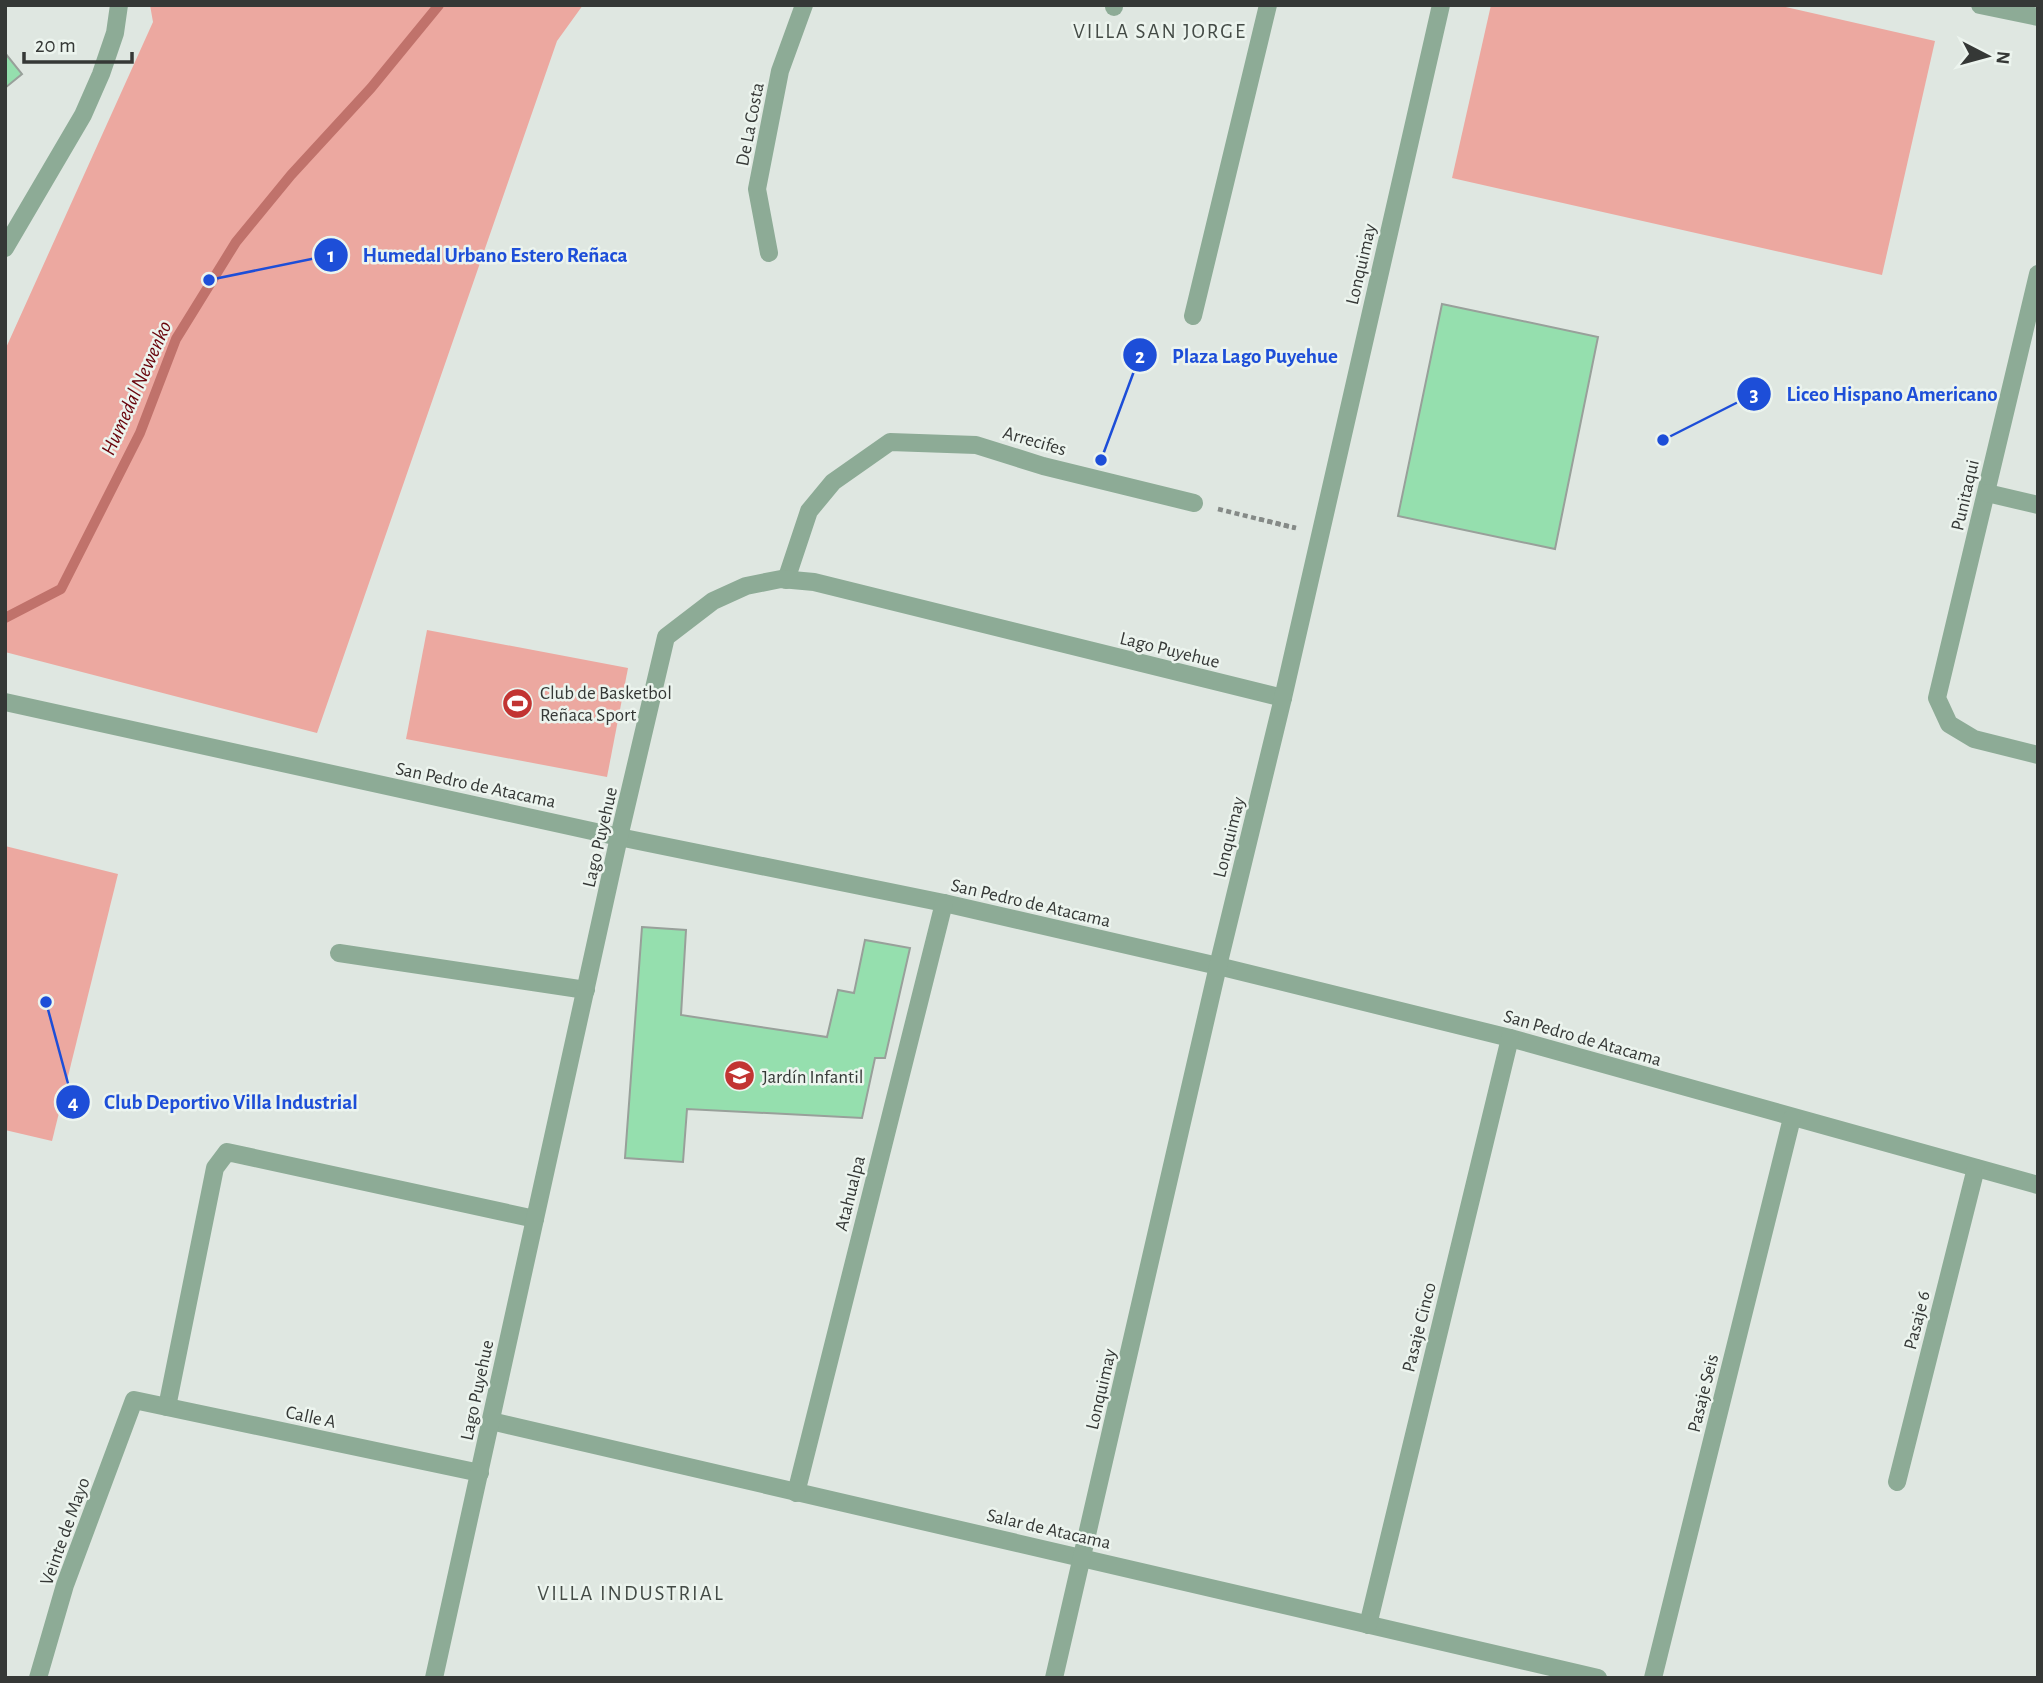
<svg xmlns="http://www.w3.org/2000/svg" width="2043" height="1683" font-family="'Alegreya Sans',sans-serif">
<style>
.green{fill:#eca8a0}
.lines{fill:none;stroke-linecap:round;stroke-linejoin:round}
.stream{stroke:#c0726b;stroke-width:10}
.building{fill:#95dfae;stroke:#98a09a;stroke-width:2}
.path{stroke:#858a87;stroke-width:4.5;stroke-dasharray:5 3.5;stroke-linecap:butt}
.minor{stroke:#8dab96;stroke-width:18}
.labels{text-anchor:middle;stroke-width:5;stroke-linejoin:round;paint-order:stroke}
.street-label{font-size:19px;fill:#353836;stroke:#ecf4ee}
.poi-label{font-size:19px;fill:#353836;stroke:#ecf4ee;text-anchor:start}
.neighbourhood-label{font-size:21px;letter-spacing:2px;fill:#444b46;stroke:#ecf4ee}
.water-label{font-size:21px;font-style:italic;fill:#68030a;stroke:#ecf4ee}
.leader{fill:none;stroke:#1d4ed8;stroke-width:2.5}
.callout-dot{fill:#1d4ed8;stroke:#ecf4ee;stroke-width:2.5}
.mark-label{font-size:21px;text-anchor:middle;font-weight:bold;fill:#fff}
.callout-label{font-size:21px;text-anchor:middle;font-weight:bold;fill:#1d4ed8;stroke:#ecf4ee;stroke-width:5;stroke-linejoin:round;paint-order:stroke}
</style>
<rect width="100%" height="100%" fill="#dfe7e1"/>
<!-- green -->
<g class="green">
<path d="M150,5H583L557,41L317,733L5,652V350L153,22Z"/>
<path d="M1491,5H1777L1935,41L1882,275L1452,178Z"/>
<path d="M427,630L628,668L607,777L406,739Z"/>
<path d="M5,846L118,874L52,1141L5,1130Z"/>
</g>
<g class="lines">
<!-- stream -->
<path class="stream" d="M5,618L61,589L140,433L176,339L236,242L291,175L371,88L439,5"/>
</g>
<!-- building -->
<g class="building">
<path d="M5,53L22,74L5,88Z"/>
<path d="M1442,304L1598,337L1555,549L1398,516Z"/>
<path d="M642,927L686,930L681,1015L827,1037L838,990L854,993L865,940L910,948L885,1058H875L862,1118L687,1109L683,1162L625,1158Z"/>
</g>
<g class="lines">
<!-- path -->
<g class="path">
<path d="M1218,509L1295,528"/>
<path d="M1259,519L1296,528"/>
</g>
<!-- minor -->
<g class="minor">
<path d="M1980,5L2038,17"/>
<path d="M1114,7V5"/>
<path d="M5,248L83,115L101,74L115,33L119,5"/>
<path d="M769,253L757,189L780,71L804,5"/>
<path d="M2038,274L1937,698L1949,724L1974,739L2038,755"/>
<path d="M1193,316L1268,5"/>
<path d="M1987,493L2038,505"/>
<path d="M786,580L809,511L833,482L890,442L976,445L1043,466L1194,503"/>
<path d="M5,702L619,837L944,903L1218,966L1510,1038L2038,1185"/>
<path d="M339,953L586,990"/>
<path d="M167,1407L215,1168L227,1152L535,1219"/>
<path d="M491,1421L1598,1678"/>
<path d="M1897,1482L1976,1168"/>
<path d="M796,1493L944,903"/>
<path d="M1368,1625L1510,1038"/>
<path d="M38,1678L65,1585L134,1400L480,1473"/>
<path d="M434,1678L619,837L666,637L713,601L746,586L781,579L814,582L1283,698"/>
<path d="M1054,1678L1218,966L1283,698L1441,5"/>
<path d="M1653,1678L1792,1118"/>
</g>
</g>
<!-- icons -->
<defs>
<symbol id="stadium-disc" viewBox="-11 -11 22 22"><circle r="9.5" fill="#c23432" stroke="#ecf4ee"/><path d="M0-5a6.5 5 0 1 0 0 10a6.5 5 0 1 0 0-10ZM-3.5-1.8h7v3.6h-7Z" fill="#fff"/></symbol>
<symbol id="school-disc" viewBox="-11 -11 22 22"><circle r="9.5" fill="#c23432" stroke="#ecf4ee"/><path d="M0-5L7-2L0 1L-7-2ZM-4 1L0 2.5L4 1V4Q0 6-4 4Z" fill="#fff"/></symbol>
</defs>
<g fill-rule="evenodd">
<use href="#stadium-disc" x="500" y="686" width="35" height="35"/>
<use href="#school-disc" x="722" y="1058" width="35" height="35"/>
</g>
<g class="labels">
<!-- street labels -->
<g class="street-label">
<text transform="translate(749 124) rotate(-79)" y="7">De La Costa</text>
<text transform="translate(1360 264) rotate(-77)" y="7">Lonquimay</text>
<text transform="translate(1035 440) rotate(16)" y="7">Arrecifes</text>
<text transform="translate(1964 495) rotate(-77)" y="7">Punitaqui</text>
<text transform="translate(1170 649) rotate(14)" y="7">Lago Puyehue</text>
<text transform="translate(476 784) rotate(12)" y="7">San Pedro de Atacama</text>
<text transform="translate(599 837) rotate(-77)" y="7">Lago Puyehue</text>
<text transform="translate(1228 837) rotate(-76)" y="7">Lonquimay</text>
<text transform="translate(1031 902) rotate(13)" y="7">San Pedro de Atacama</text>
<text transform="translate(1583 1037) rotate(16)" y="7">San Pedro de Atacama</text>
<text transform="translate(849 1193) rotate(-76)" y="7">Atahualpa</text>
<text transform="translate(1916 1320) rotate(-76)" y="7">Pasaje 6</text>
<text transform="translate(1418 1327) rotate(-76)" y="7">Pasaje Cinco</text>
<text transform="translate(1100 1389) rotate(-77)" y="7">Lonquimay</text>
<text transform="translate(476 1390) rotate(-78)" y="7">Lago Puyehue</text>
<text transform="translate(1702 1393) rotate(-76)" y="7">Pasaje Seis</text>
<text transform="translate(311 1416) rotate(12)" y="7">Calle A</text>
<text transform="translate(1049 1528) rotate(13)" y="7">Salar de Atacama</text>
<text transform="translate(64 1531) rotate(-70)" y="7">Veinte de Mayo</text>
</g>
<!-- poi labels -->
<g class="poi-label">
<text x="540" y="699">Club de Basketbol<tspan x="540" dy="22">Reñaca Sport</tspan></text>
<text x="762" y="1083">Jardín Infantil</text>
</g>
<!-- neighbourhood labels -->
<g class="neighbourhood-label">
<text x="1160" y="38">VILLA SAN JORGE</text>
<text x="631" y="1600">VILLA INDUSTRIAL</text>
</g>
<!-- water labels -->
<g class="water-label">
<text transform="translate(136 388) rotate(-66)" y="7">Humedal Newenko</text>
</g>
</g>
<!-- callouts -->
<path class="leader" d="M209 280L331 255M1101 460L1140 355M1663 440L1754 394M46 1002L73 1102"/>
<g class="callout-dot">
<circle cx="209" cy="280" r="7"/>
<circle cx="1101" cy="460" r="7"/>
<circle cx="1663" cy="440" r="7"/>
<circle cx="46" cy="1002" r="7"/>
<circle cx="331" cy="255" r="18"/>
<circle cx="1140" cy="355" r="18"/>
<circle cx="1754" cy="394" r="18"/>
<circle cx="73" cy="1102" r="18"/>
</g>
<g class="mark-label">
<text x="331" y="262">1</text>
<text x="1140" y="363">2</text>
<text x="1754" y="401">3</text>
<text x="73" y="1109">4</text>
</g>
<g class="callout-label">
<text x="495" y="262">Humedal Urbano Estero Reñaca</text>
<text x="1255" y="363">Plaza Lago Puyehue</text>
<text x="1892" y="401">Liceo Hispano Americano</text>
<text x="231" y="1109">Club Deportivo Villa Industrial</text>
</g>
<!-- border -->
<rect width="2043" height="1683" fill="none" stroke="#353836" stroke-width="14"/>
<!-- north arrow -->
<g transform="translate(1987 56) rotate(96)" stroke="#ecf4ee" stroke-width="5" paint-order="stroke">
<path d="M0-5L12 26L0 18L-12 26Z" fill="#353836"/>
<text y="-10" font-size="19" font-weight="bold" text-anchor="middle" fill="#353836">N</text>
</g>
<!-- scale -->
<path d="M24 52v10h108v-10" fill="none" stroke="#353836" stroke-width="3.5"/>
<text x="35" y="52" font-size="21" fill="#353836" stroke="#ecf4ee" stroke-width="5" paint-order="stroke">20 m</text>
</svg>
